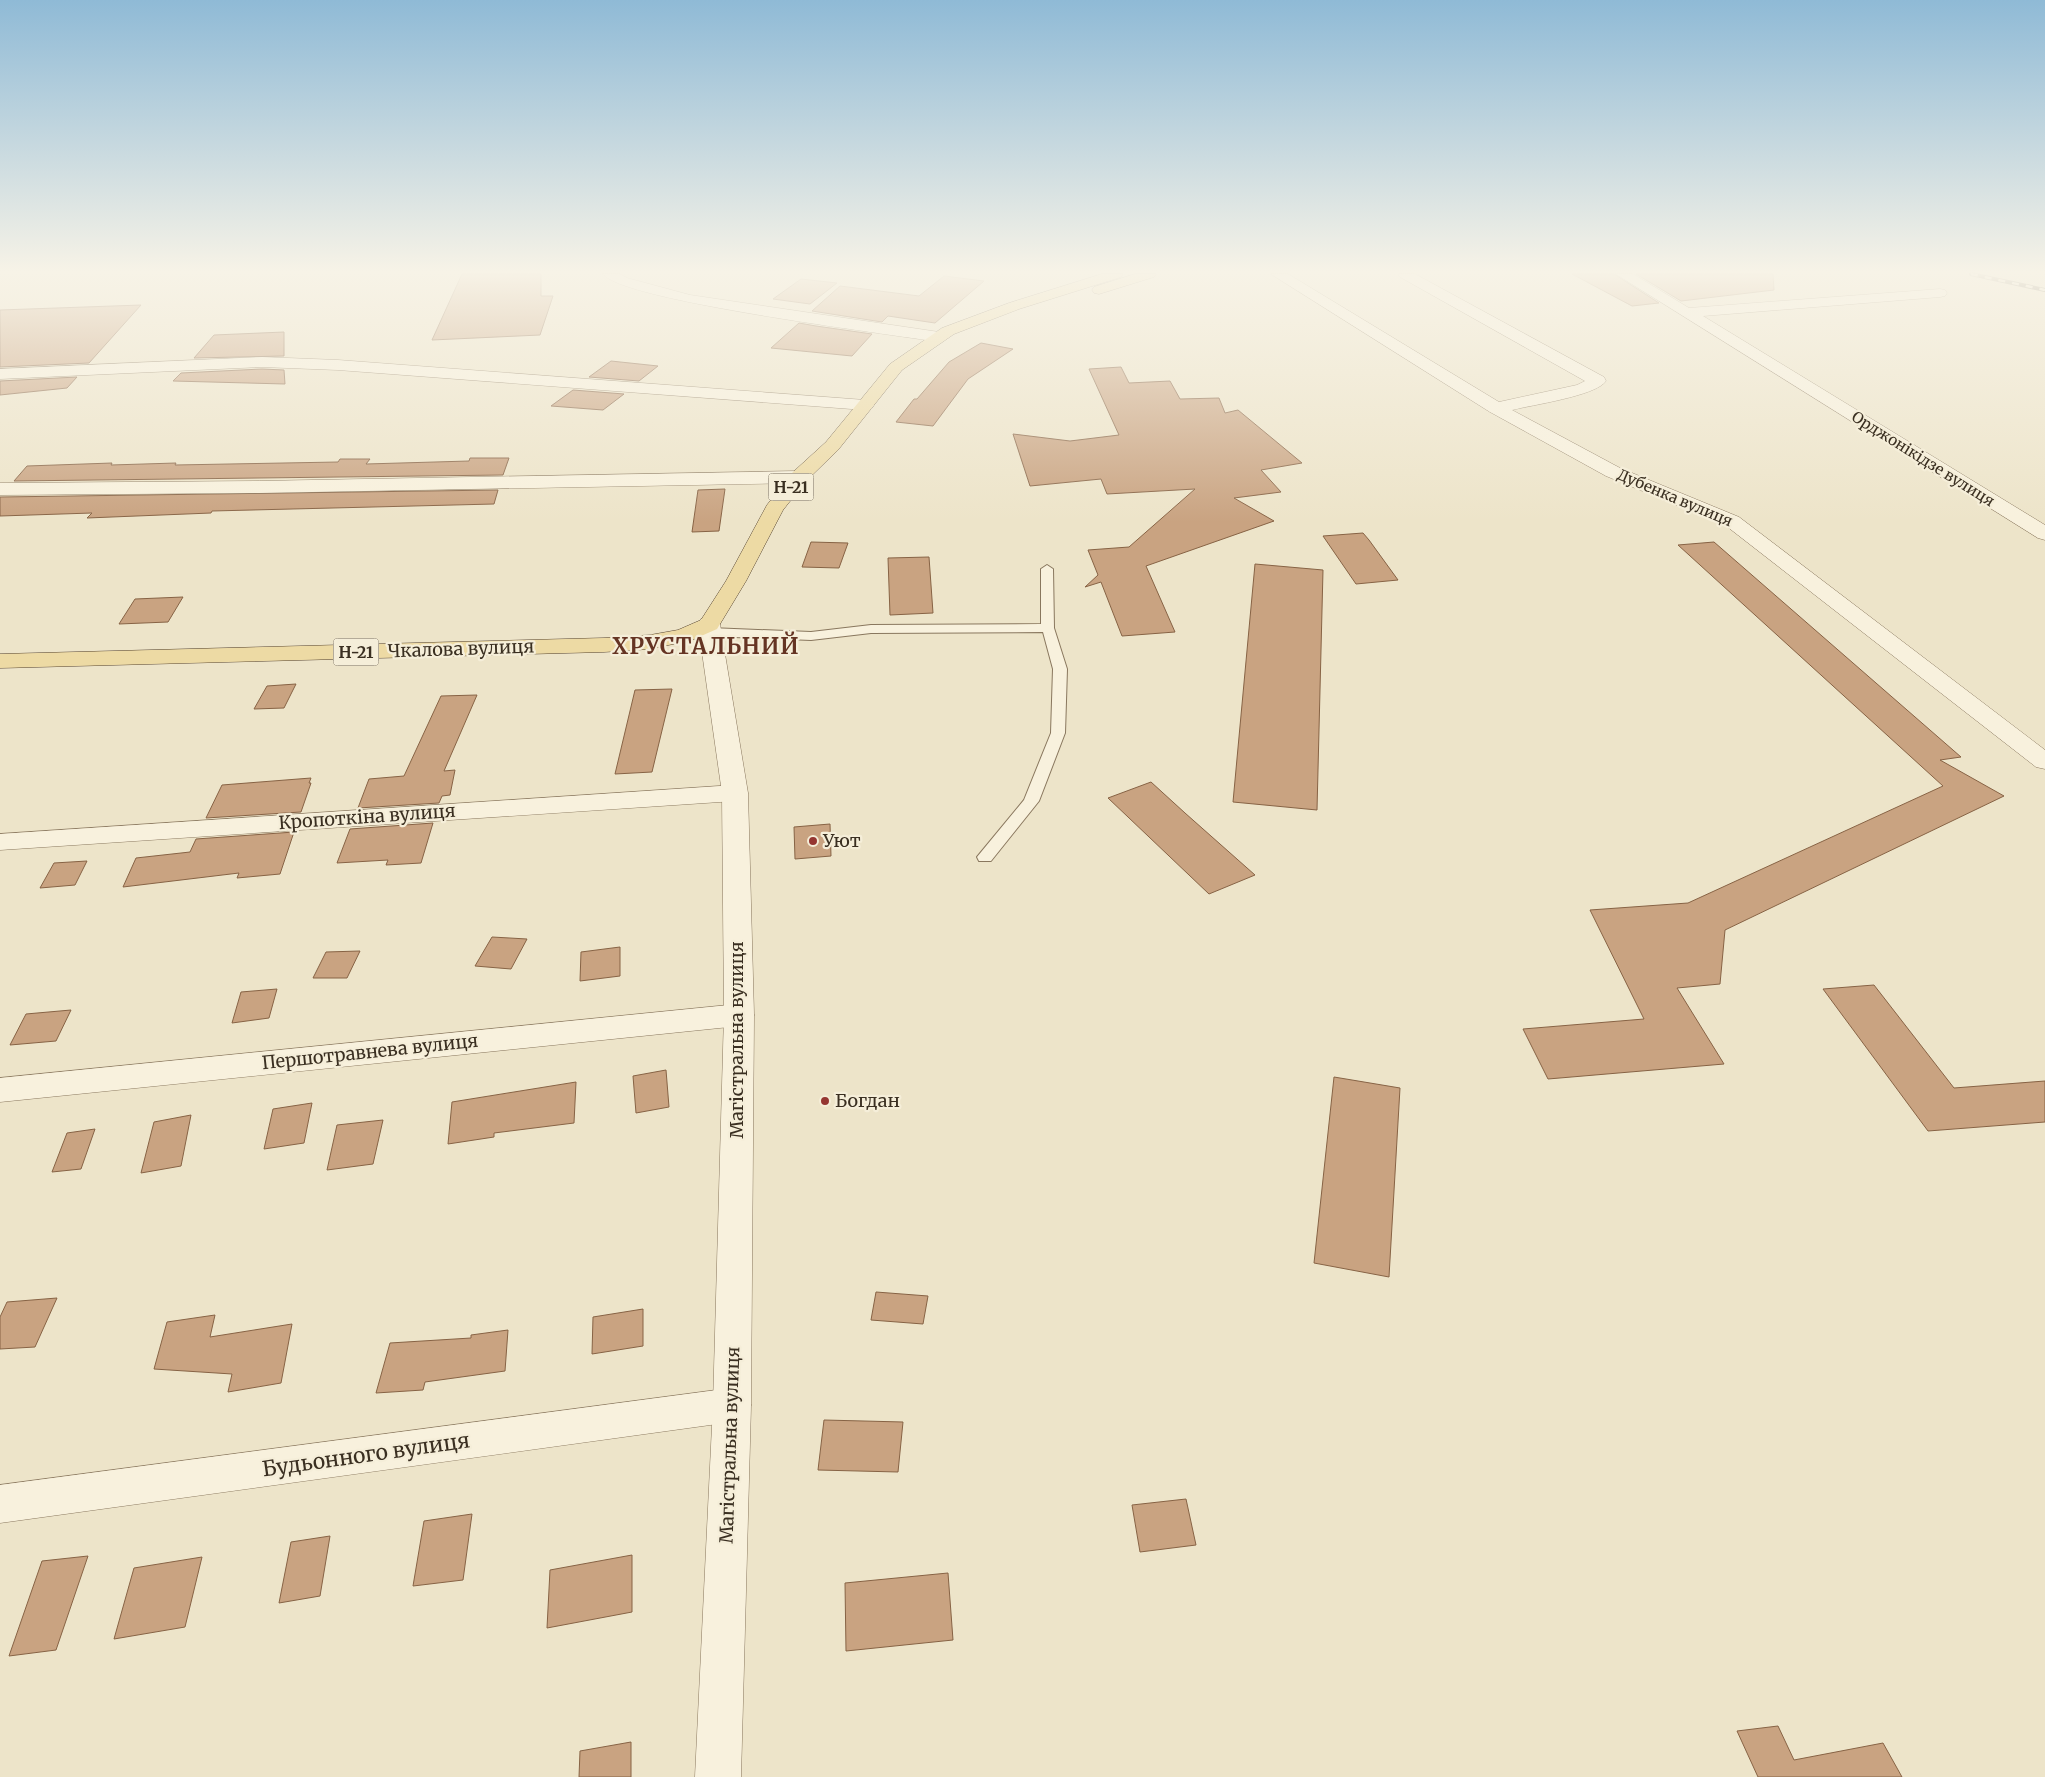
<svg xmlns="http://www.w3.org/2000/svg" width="2045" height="1777" font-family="Merriweather,serif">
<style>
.building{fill:#c9a381;stroke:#876345}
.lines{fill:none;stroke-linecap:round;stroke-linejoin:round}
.service-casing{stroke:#89775e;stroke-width:2}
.minor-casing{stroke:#89775e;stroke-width:1}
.tertiary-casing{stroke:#89775e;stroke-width:1}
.primary-casing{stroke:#574532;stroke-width:1}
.service{fill:#f8f1dd;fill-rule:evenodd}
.minor{fill:#f8f1dd;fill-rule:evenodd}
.tertiary{fill:#f8f1dd;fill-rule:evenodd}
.primary{fill:#eddaa4;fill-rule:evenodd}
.rail-casing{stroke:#3a2f21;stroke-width:4}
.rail{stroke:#f5eed9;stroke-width:2.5;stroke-dasharray:7;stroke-linecap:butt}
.poi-dot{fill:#953631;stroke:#f5eed9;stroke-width:2}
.labels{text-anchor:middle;stroke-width:4.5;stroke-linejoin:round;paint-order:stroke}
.far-street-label{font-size:15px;fill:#3a2f21;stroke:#f5eed9}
.shield{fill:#f5eed9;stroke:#726858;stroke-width:1}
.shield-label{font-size:16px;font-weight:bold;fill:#3a2f21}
.street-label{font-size:18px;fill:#3a2f21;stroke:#f5eed9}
.poi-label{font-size:18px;fill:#3a2f21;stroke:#f5eed9;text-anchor:start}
.near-street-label{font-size:21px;fill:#3a2f21;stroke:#f5eed9}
.district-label{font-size:22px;font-weight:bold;letter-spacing:1px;fill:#653423;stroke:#f5eed9}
</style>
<rect width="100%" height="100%" fill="#ede4c9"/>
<!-- building -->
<g class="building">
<path d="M462,274H541V296H553L540,335L432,340Z"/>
<path d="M1572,274H1614L1659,303L1632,306Z"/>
<path d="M1636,274H1773L1774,290L1681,301Z"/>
<path d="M944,276L984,281L935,323L888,316L882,322L812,311L840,286L919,296Z"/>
<path d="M801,279L837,283L810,304L773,299Z"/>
<path d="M141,305L89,363L0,367V310Z"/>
<path d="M799,323L816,326L872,334L852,356L771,348Z"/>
<path d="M284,332V356L194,358L214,335Z"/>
<path d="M981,343L1013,349L968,379L933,426L896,422L914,399H917L949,362Z"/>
<path d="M611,361L658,366L639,381L589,377Z"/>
<path d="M1121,367L1129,383L1170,381L1180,399L1219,398L1225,413L1238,410L1302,463L1261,470L1281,492L1234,498L1274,521L1146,566L1175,632L1122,636L1101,582L1085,587L1098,575L1088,550L1129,547L1195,489L1107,494L1101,479L1030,486L1013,434L1070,441L1119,435L1089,369Z"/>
<path d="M262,369L284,370L285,384L173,381L181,373Z"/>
<path d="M77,377L67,388L0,395V381Z"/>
<path d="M573,390L624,394L603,410L551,406Z"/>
<path d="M470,458H509L503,475L14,481L27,466L112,463L111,465L176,463L175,465L338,462L340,459H370L366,464L469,461Z"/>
<path d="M725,489L719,531L692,532L698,490Z"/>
<path d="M498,490L494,504L212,511L211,513L87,518L92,513L0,516V497Z"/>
<path d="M1363,533L1369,540L1398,580L1356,584L1323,536Z"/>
<path d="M811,542L848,543L839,568L802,567Z"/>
<path d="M1714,542L1961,757L1940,760L2004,796L1725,930L1720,984L1677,988L1724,1064L1548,1079L1523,1029L1644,1019L1590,910L1688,903L1943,786L1678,545Z"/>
<path d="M929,557L933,613L890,615L888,558Z"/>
<path d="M1255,564L1323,570L1317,810L1233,802Z"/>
<path d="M183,597L168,622L119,624L135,599Z"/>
<path d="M296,684L284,708L254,709L267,686Z"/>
<path d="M672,689L652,772L615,774L635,690Z"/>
<path d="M477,695L444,771L455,770L450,795L442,796L439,803L358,808L369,779L404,776L441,696Z"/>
<path d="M311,778L309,783H311L301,812L206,818L222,785Z"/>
<path d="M1151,782L1185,813L1255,875L1209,894L1108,798Z"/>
<path d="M433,823L421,863L386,865L388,860L337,863L350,829Z"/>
<path d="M830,824L831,856L795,859L794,827Z"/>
<path d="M294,832L280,874L237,878L239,873L123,887L136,858L190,852L196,839Z"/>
<path d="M87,861L75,885L40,888L54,863Z"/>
<path d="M492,937L527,939L511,969L475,966Z"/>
<path d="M620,947V976L580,981L581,952Z"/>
<path d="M360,951L347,978H313L326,952Z"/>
<path d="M1874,985L1954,1088L2045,1081V1122L1928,1131L1823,989Z"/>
<path d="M277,989L269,1018L232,1023L241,992Z"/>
<path d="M71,1010L56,1041L10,1045L26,1014Z"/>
<path d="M666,1070L669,1107L636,1113L633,1076Z"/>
<path d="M1334,1077L1400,1088L1389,1277L1314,1263Z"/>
<path d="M576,1082L574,1123L494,1133V1137L448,1144L452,1102Z"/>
<path d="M312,1103L304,1143L264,1149L273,1109Z"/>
<path d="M191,1115L181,1166L141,1173L154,1122Z"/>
<path d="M383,1120L373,1164L327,1170L337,1125Z"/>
<path d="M95,1129L81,1169L52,1172L67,1133Z"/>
<path d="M876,1292L928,1296L923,1324L871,1320Z"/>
<path d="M57,1298L35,1347L0,1349V1317L7,1302Z"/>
<path d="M643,1309V1346L592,1354L593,1317Z"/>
<path d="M215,1315L210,1337L292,1324L281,1383L228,1392L232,1374L154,1369L167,1322Z"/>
<path d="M508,1330L505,1371L425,1382L423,1390L376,1393L390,1343L471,1338V1335Z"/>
<path d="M824,1420L903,1422L898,1472L818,1470Z"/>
<path d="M1186,1499L1196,1545L1140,1552L1132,1505Z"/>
<path d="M472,1514L463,1580L413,1586L424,1521Z"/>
<path d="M330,1536L320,1596L279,1603L291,1542Z"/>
<path d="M632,1555V1612L547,1628L550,1570Z"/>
<path d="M88,1556L56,1650L9,1656L42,1561Z"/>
<path d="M202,1557L185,1627L114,1639L134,1568Z"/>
<path d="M948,1573L953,1640L846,1651L845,1583Z"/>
<path d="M1778,1726L1794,1760L1883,1743L1902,1777H1758L1737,1731Z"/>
<path d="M631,1742V1777H579L580,1751Z"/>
</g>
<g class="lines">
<defs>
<path id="service" d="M1047,565L1053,569L1054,628L1067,669L1065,733L1039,801L991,861H979L977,857L1024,800L1051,733L1053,669L1043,632L871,633L811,640L710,636L703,632L710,628L811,632L871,625L1041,624V569Z"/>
<g id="minor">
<path d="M603,274H620L627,278L690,295L939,332L945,334L947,337L945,340L939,342C891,334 622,301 603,274Z"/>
<path d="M1271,274H1288L1499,402L1577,385L1585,381L1400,277L1398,274H1415L1604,377L1606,381C1596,396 1531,405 1512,410L1620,468L1739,517L2045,750V769L2036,767L1725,525L1606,476L1490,412Z"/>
<path d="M1616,274H1633L1689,308L1940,289L1945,290L1947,293L1945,296L1940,297L1703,316L2045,525V540L2038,538Z"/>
<path d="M262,357L338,360L865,400L871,401L874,405L871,409L865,410L338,370L262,367L0,379V369Z"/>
<path d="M799,471L806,473L808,477L806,481L799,483L259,493L0,495V483L259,481Z"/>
<path d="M735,785L744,788L748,793L744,798L735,801L0,850V834Z"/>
<path d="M739,1004L750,1007L754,1015L750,1023L739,1026L0,1102V1078Z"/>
<path d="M732,1388L746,1393L751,1405L746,1417L732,1422L0,1523V1485Z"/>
</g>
<path id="tertiary" d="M709,617L717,619L720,624L748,793L754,1015L751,1405L741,1777H695L713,1405L724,1015L722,793L698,624L701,619Z"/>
<g id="primary">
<path d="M1102,274H1123L1121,277L1019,309L954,334L902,370L838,450L806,481L783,510L746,581L717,629L692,640L650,649L604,652L0,668V654L604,638L650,635L678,630L701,620L726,581L767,505L792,473L826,442L890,364L942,328L1009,303Z"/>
<path d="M1135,274H1156L1154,277L1099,294L1094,293L1092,290L1094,287Z"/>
</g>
</defs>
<!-- service casing -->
<use href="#service" class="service-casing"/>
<!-- minor casing -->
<use href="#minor" class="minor-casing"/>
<!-- tertiary casing -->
<use href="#tertiary" class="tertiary-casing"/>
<!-- primary casing -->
<use href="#primary" class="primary-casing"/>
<!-- service -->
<use href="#service" class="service"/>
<!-- minor -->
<use href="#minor" class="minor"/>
<!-- tertiary -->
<use href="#tertiary" class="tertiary"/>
<!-- primary -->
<use href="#primary" class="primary"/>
<defs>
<path id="rail" d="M1971,274L2045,290"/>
</defs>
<!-- rail casing -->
<use href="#rail" class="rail-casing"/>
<!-- rail -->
<use href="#rail" class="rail"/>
</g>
<!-- sky -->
<linearGradient id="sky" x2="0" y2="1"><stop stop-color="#8fbad6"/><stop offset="0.52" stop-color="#f7f3e7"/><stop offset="1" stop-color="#f7f3e7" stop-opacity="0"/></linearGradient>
<rect width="2045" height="522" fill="url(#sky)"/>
<!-- markers -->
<g class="poi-dot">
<circle cx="813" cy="841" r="5"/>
<circle cx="825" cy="1101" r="5"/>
</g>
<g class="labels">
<!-- far-street labels -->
<g class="far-street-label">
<text transform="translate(1923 459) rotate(32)" y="5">Орджонікідзе вулиця</text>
<text transform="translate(1675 498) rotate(23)" y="5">Дубенка вулиця</text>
</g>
<!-- shield labels -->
<g class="shield">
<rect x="768.5" y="473.5" width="45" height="27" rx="4"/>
<rect x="333.5" y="638.5" width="45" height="27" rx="4"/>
</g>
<g class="shield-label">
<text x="791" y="493">Н-21</text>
<text x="356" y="658">Н-21</text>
</g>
<!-- street labels -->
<g class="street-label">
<text transform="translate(461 649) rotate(-2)" y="6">Чкалова вулиця</text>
<text transform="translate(367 817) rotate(-4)" y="6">Кропоткіна вулиця</text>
<text transform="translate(737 1040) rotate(-90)" y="6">Магістральна вулиця</text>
<text transform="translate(370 1052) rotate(-6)" y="6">Першотравнева вулиця</text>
<text transform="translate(730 1445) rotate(-88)" y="6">Магістральна вулиця</text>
</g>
<!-- poi labels -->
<g class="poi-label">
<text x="823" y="847">Уют</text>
<text x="835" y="1107">Богдан</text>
</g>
<!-- near-street labels -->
<g class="near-street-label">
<text transform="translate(366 1455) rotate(-8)" y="7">Будьонного вулиця</text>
</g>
<!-- district labels -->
<g class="district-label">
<text x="706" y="654">ХРУСТАЛЬНИЙ</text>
</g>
</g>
</svg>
